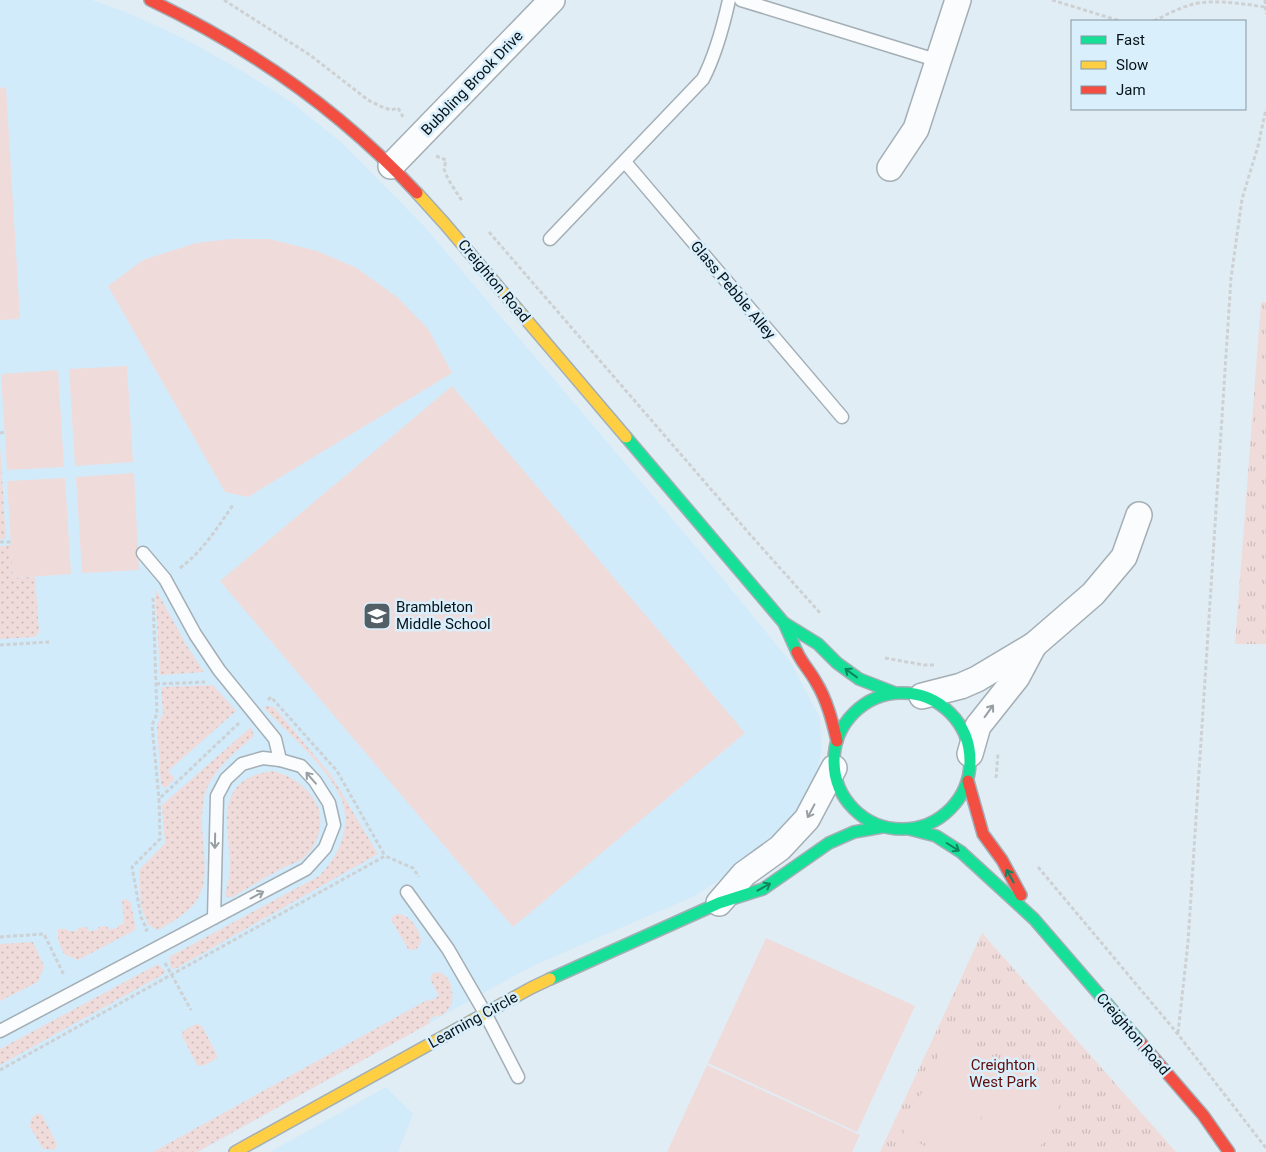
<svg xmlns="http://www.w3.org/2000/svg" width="1266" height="1152" font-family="Roboto,sans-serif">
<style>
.built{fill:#d2ebfa}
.grass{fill:url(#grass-dots)}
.park{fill:url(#park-tufts)}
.pitch{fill:#f0dbdb}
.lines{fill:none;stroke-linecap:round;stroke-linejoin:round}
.lane-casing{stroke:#a3aeb5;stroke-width:15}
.street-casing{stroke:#a3aeb5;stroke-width:28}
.fast-casing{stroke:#a3aeb5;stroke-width:14}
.slow-casing{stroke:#a3aeb5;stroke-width:14}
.jam-casing{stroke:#a3aeb5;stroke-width:14}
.path{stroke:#cdd1d3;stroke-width:3;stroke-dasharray:4 2.5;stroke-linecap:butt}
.lane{stroke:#fafcfd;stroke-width:12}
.street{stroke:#fafcfd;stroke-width:25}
.fast{stroke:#16e098;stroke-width:11}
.slow{stroke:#ffcf43;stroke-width:11}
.jam{stroke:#f24e42;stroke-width:11}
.oneway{stroke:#0f845f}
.oneway2{stroke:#989fa2}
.labels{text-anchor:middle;stroke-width:5;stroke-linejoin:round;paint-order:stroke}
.street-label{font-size:15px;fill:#06131a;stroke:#d9effc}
.poi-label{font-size:15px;fill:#06131a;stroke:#d9effc;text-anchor:start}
.park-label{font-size:15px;fill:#610e09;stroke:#d9effc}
</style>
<defs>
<pattern id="grass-dots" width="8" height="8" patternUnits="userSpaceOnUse" patternTransform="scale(1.25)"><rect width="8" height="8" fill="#f0dbdb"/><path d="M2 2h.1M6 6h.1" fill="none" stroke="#cbb" stroke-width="1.8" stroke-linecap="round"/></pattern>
<pattern id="park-tufts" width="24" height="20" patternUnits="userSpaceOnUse" patternTransform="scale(1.25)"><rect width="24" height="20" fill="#f0dbdb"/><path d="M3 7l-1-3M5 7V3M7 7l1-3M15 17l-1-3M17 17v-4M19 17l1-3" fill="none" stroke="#cbb"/></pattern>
</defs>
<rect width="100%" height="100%" fill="#e1edf4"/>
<!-- built -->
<g class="built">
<path d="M0,0H92L126,12L183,38L239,69L290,101L342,143L424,226L714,568L792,664L820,718L822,748L816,778L806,801L789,824L733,871L695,896L537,964L514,976L198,1152H0Z"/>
<path d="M386,1087L413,1114L398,1152H270Z"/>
</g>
<!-- grass -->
<g class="grass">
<path d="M0,445L6,539H0Z"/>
<path d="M11,545L13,578L35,577L39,632L35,637L0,639V546Z"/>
<path d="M155,588L187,646L204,672L160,675Z"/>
<path d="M213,685L236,711L168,771L175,779L165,788L161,785L157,725L163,714L161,687Z"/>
<path d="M267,706L274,707L331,775L378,854L175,969L171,968L169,957L319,876C340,856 353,823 340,796C325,765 288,733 264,708Z"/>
<path d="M251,727L254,736C237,751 218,765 208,786C202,799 202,815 202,828C206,884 213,901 158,930L148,925L141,906L139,870L165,843L162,805Z"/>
<path d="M273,771C292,776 305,785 315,801C327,820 318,848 301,860C296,863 289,865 283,868C266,877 250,887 233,897H226L225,895C227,886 230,877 230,868C229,825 212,779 273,771Z"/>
<path d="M126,899L131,903C132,913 136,921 135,930L78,960L64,954L58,940V929H67V931H78V928L87,927L88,931L98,930V927L107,926L108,929L118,928V925L124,924L122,900Z"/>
<path d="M397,914C409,913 420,930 421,941L417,949L413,950L408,949L392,921V917Z"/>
<path d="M33,942L44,966L38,982L0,1001V944Z"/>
<path d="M158,964L165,971L164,974L0,1065V1049Z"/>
<path d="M437,972C451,973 455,994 451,1005C448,1011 444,1014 439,1017L437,1015L429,1020L430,1023L197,1152H153L429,999L430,1001L439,996L430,979L432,974Z"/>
<path d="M196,1024L202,1026L217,1055L216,1059L203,1066L197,1065L182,1036L183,1031Z"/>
<path d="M38,1113L42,1115L57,1144L56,1148L53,1150L43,1149L30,1127L31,1118Z"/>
</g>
<!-- park -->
<g class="park">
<path d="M1261,302H1266V644H1235Z"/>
<path d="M982,933L1176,1152H880Z"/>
</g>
<!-- pitch -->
<g class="pitch">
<path d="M6,87L20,319L0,320V88Z"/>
<path d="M230,239H269L317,251L355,267L397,297L428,329L452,373L248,497L225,492L108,286L143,260L196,243Z"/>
<path d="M127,366L133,462L75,466L69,369Z"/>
<path d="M58,370L64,467L7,470L1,374Z"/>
<path d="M452,386L745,733L513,927L220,581Z"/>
<path d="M134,473L139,570L82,573L76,477Z"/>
<path d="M65,478L71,574L13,578L7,481Z"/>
<path d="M766,938L915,1006L857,1132L708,1063Z"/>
<path d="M948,1036L1007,1063L965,1152H944L903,1133Z"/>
<path d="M1007,1064L1066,1092L1038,1152H966Z"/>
<path d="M707,1065L860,1135L852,1152H667Z"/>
<path d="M903,1136L938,1152H896Z"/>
</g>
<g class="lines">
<defs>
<g id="lane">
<path d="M741,0L939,61"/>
<path d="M625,162L842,417"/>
<path d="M550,239L703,79C716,54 723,27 729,0"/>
<path d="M143,553L165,579L195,634L219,670L275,739L280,760"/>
<path d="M407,892L448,949L485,1013L518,1077"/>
<path d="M0,1031L306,869L325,848L334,825L329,803L315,781L301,766L280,760L263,758L242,764L226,779L217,796L214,918"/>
</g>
<g id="street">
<path d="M391,166L552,0"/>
<path d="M890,168L916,129L958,0"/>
<path d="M922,696L961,686L977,679L1034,645L1093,594L1124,557L1139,515"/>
<path d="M970,754L978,726L1017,677L1034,645"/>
<path d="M719,903L744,874L780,848L807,819L834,768"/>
</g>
<g id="fast">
<path d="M626,437L784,623L797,652"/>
<path d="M784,623L818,644L837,663L859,679L895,693"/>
<circle cx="902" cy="761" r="68"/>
<path d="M909,829L936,836L961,852L1034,919L1141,1043"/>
<path d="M550,979L719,903L763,889L829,843L854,832L882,827"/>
</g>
<g id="slow">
<path d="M417,193L445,224L626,437"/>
<path d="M235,1152L531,988L550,979"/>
</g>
<g id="jam">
<path d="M150,0C251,48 341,111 417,193"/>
<path d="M797,652C802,663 810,671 816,682C827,700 832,720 837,741"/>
<path d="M968,781L983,834L1002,860L1021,895"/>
<path d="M1141,1043L1203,1115L1229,1152"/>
</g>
</defs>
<!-- lane casing -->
<use href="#lane" class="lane-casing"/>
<!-- street casing -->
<use href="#street" class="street-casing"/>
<!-- fast casing -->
<use href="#fast" class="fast-casing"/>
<!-- slow casing -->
<use href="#slow" class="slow-casing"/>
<!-- jam casing -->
<use href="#jam" class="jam-casing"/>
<!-- path -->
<g class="path">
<path d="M224,0L310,55L368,100L382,107L391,110L398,108L403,117"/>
<path d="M1052,0L1120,21"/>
<path d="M1265,0L1266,14"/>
<path d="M1154,21C1168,14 1182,6 1198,3C1220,0 1244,4 1265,7"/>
<path d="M436,156L446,160L444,169L448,179L462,201"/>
<path d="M489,232L747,531L821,614"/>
<path d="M0,433L5,432"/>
<path d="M0,542H11"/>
<path d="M180,568C203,551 217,528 233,505"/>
<path d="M153,598L157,714L152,725L159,799"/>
<path d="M0,645L49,642"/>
<path d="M885,658L924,665H935"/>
<path d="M156,684L205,682"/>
<path d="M268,700L271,697L337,771L385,856"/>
<path d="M996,778L998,754"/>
<path d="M1038,867L1177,1033L1266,1148"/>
<path d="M145,931L147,930L141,917L132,867L160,839L159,799L239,723"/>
<path d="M0,937L44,934L64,975"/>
<path d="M165,963L191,1010"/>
<path d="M1178,1033L1188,942L1231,278L1242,199L1258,146L1266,109"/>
<path d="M0,1070L385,856L413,868L419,877"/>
</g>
<!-- lane -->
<use href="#lane" class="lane"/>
<!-- street -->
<use href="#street" class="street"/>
<!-- fast -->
<use href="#fast" class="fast"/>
<!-- slow -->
<use href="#slow" class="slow"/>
<!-- jam -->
<use href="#jam" class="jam"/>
</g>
<!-- one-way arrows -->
<defs><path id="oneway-shaft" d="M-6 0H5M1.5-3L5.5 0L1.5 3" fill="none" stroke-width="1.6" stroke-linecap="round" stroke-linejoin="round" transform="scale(1.25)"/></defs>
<g class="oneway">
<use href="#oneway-shaft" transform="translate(851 673) rotate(-144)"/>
<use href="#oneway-shaft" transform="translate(953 847) rotate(32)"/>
<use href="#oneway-shaft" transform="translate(1010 876) rotate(-119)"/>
<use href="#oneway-shaft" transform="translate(764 887) rotate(-29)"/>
</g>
<g class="oneway2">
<use href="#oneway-shaft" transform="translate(989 711) rotate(-54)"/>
<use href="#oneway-shaft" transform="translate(311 778) rotate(-131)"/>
<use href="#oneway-shaft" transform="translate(811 811) rotate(118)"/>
<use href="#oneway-shaft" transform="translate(215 841) rotate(91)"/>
<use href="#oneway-shaft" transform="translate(257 895) rotate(-28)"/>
</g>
<!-- icons -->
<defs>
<symbol id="school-square" viewBox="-11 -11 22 22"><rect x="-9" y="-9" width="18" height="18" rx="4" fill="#535f66" stroke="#d9effc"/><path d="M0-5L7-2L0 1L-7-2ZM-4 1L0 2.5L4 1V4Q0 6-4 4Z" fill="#fff"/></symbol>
</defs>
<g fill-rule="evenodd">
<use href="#school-square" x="361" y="600" width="32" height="32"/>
</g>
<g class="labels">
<!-- street labels -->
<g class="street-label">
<text transform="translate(472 83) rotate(-46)" y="5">Bubbling Brook Drive</text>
<text transform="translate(494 281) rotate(50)" y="5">Creighton Road</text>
<text transform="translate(733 290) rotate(50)" y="5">Glass Pebble Alley</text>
<text transform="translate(473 1020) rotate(-29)" y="5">Learning Circle</text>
<text transform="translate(1133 1034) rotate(49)" y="5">Creighton Road</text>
</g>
<!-- poi labels -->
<g class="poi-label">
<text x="396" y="612">Brambleton<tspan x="396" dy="17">Middle School</tspan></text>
</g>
<!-- park labels -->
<g class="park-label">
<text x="1003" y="1070">Creighton<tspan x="1003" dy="17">West Park</tspan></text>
</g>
</g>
<!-- legend -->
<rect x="1071" y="20" width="175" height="90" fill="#d9effc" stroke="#8597a2"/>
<rect x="1081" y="36" width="25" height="8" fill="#16e098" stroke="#8597a2"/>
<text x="1116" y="45" font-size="15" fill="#06131a">Fast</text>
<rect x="1081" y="61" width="25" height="8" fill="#ffcf43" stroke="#8597a2"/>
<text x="1116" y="70" font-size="15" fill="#06131a">Slow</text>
<rect x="1081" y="86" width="25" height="8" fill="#f24e42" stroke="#8597a2"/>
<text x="1116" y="95" font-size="15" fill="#06131a">Jam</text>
</svg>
